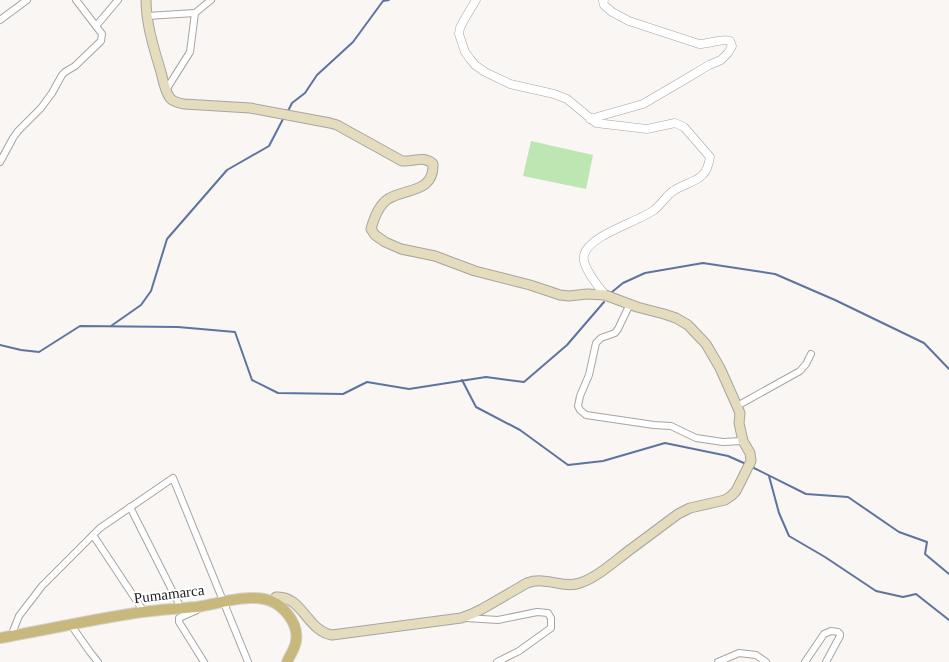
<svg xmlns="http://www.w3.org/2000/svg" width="949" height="662" font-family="Georgia,serif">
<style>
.green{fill:#bde6b3}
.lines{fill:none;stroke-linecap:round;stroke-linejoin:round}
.stream{stroke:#5d749f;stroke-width:2}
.minor-casing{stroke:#a7a4a1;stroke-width:8}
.tertiary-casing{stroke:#a7a4a1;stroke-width:9}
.secondary-casing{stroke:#a7a4a1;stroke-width:11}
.primary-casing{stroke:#d3d3d2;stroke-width:12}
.minor{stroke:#fff;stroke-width:6}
.tertiary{stroke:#fff;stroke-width:8}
.secondary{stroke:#e4dcbd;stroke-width:9}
.primary{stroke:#c9b87b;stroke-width:10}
.labels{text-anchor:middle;stroke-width:4;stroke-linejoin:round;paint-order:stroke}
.street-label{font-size:15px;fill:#232120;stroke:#fff}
</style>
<rect width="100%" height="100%" fill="#faf6f3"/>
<!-- green -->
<path class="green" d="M531,141L593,155L586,189L523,176Z"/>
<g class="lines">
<!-- stream -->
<g class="stream">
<path d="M288,111L292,103L305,93L317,75L353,42L383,1L389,0"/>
<path d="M612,292L623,283L645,273L703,263L775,274L835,300L924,343L949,369"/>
<path d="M111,326L141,305L151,291L167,239L227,170L269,146L283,119"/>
<path d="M0,345L21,350L39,352L80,326L178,327L235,332L252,380L278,393L343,394L367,382L409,389L486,377L524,382L567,345L604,302"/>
<path d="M462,380L476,407L520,430L568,465L603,461L665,443L728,456L746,464"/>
<path d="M752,467L806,494L848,497L899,532L927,542L925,554L949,574"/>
<path d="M769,476L779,513L789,536L825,557L876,591L903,597L916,594L949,620"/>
</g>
<defs>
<g id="minor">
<path d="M147,16L195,13"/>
<path d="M0,20L27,0"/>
<path d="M96,26L118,0"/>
<path d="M166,90L190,52L195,13L211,0"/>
<path d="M0,162L13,138L18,131L41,108L52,93L62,75L65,72L75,66L101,41L102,34L76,0"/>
<path d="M630,304L618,329L615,333L601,338L596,343L589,375L580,396L578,406L580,410L586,415L654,425L671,426L696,438L723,442L743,441"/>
<path d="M737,406L800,371L806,364L811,354"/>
<path d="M130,507L181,608"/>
<path d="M93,535L144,612"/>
<path d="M197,610L179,618V622L204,662"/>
<path d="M466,618L498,620L537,612L548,613L551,618V628L519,651L497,662"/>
<path d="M71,625L90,652L98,662"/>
<path d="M11,636L19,616L42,586L100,528L173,478L248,662"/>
<path d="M718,662L739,653L756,655L766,662"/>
<path d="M805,662L824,634L831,631L838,632L840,634V636L826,662"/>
</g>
<g id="tertiary">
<path d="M476,0L464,20L460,28L459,34L465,52L470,59L475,65L485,72L510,84L554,94L567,99L596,123L647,129L675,123L684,127L710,157C706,183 692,179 673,191C666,196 661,205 654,210C638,222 589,235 584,255C581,266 598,286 605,295"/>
<path d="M590,119L643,104L684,80L709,65L721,60L728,53L732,46L730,41C721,38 710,44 699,44L629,21L612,12L604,5L603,1L604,0"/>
</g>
<path id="secondary" d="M146,0C146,24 154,49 161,72C163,81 165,91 170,98C173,102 179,103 184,104L250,108L330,123L337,125L402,161C414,162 424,155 433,164C434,193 406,188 388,199C379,205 374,218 371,229L375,235L385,242L401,249L435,256L475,271L530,285L560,295L569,296L587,294L605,295L637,307L664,314L676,318L688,325L706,344L720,368L737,406L740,413L739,423L743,441L750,453L751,461L736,491L731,496L725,500L690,508L678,514C662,526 647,537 631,549C616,560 598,577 580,583C564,589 546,576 527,583L482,609L472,614L461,618L332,635C307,631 302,595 276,597L272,602"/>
<path id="primary" d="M0,638C45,630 90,620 135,613C155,610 176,609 196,607C218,604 241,595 264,599C282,602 299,623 296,641C295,649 290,655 287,662"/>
</defs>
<!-- minor casing -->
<use href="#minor" class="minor-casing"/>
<!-- tertiary casing -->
<use href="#tertiary" class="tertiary-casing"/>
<!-- secondary casing -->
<use href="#secondary" class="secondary-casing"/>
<!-- primary casing -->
<use href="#primary" class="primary-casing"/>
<!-- minor -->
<use href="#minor" class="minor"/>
<!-- tertiary -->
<use href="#tertiary" class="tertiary"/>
<!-- secondary -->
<use href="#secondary" class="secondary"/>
<!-- primary -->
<use href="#primary" class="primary"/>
</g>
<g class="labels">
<!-- street labels -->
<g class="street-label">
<text transform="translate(169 594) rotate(-7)" y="5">Pumamarca</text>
</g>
</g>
</svg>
